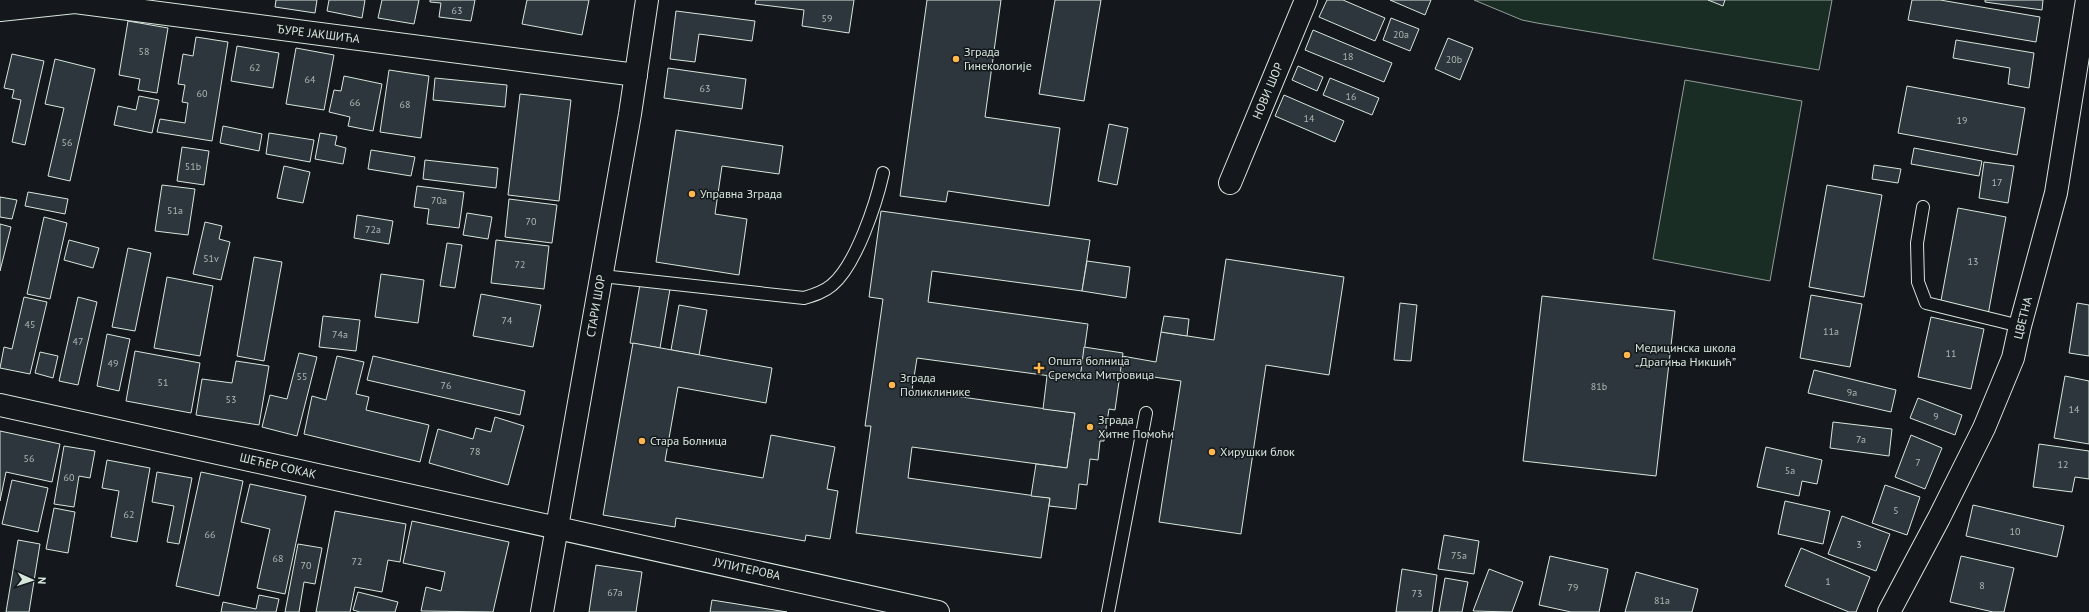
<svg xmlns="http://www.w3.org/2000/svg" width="2089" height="612" font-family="'PT Sans',sans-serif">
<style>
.green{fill:#1a2d24;stroke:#939e99}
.building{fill:#2c363c;stroke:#d8e6dc}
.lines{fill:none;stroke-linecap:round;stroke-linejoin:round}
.lane-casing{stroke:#d8e6dc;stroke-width:14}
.street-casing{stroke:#d8e6dc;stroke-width:24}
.secondary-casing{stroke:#d8e6dc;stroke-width:24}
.lane{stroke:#14181c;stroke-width:12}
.street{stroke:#14181c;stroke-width:22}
.secondary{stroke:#14181c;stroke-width:22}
.poi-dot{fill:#ffb74d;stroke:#14181c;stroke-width:1.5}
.labels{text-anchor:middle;stroke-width:3;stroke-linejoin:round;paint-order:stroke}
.number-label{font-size:10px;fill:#adbab4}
.street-label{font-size:12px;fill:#d8e6dc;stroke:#14181c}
.poi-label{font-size:12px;fill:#d8e6dc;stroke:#14181c;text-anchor:start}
</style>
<rect width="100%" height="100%" fill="#14181c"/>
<!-- green -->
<g class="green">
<path d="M1474,0H1832L1819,70L1537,23L1522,20Z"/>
<path d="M1685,80L1802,101L1770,281L1653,259Z"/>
</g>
<!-- building -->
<g class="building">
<path d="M276,0H317L315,13L275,7Z"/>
<path d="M329,0H365L362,18L327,11Z"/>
<path d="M382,0H419L414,24L378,18Z"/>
<path d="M430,0H475L471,21L439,17L441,3L430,2Z"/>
<path d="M527,0H589L582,35L522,24Z"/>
<path d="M756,0H854L849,33L802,26L804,10L755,4Z"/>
<path d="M927,0H1001L985,117L1060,128L1049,206L948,191L946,202L900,196Z"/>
<path d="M1055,0H1101L1084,101L1039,94Z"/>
<path d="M1327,0H1343L1385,18L1375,41L1319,17Z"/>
<path d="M1390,0H1431L1425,15Z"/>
<path d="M1708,0H1725L1723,6Z"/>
<path d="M1912,0H1940L2040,17L2036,42L1908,20Z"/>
<path d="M1985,0H2043L2042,10L1985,2Z"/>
<path d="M676,11L755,21L752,41L699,34L695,62L670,59Z"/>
<path d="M1391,18L1419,29L1410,51L1383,40Z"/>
<path d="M128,21L168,28L157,93L138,90L140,79L119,75Z"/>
<path d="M1313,30L1392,63L1384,82L1305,50Z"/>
<path d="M196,37L228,42L212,141L157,132L160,119L185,123L188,103L182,102L185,85L178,84L183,54L193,56Z"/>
<path d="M1448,38L1473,48L1460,80L1435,69Z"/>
<path d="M1956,40L2034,53L2029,88L2008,84L2010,68L1953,58Z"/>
<path d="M237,46L279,53L273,88L231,81Z"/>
<path d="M296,48L334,55L324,110L286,104Z"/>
<path d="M12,54L44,61L25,145L12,142L21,100L12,98L14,90L4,88Z"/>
<path d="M55,59L95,69L70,181L48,176L64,108L45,104Z"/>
<path d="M1298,66L1323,77L1317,91L1292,80Z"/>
<path d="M668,68L746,79L742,109L664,98Z"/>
<path d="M389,70L429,76L421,138L380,132Z"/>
<path d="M344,76L382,84L373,131L348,126L350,117L329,112L334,90L341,91Z"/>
<path d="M435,78L507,85L505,107L433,100Z"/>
<path d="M1330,78L1379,98L1372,115L1323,95Z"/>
<path d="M1907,86L2025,108L2017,155L1898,133Z"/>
<path d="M520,94L571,100L559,201L508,195Z"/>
<path d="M1284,95L1344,121L1335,142L1275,116Z"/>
<path d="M139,96L159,100L152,133L114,125L118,106L136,110Z"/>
<path d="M1109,124L1128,128L1117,185L1098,181Z"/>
<path d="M223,126L262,134L259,151L220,143Z"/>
<path d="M676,130L783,146L779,174L722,166L715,214L747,219L739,275L656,262Z"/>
<path d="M269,133L314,140L310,162L266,154Z"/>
<path d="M320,133L337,136L335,145L346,148L343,164L315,159Z"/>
<path d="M182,147L209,151L204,185L177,181Z"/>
<path d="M1914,148L1982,161L1979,176L1911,164Z"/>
<path d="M371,150L415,157L411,176L368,169Z"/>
<path d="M425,160L498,168L496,188L423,179Z"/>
<path d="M1984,162L2014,166L2008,203L1979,198Z"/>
<path d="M1874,165L1901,169L1898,183L1872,179Z"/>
<path d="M284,166L310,172L303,203L277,198Z"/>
<path d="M162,185L195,189L188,235L155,231Z"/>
<path d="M1827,185L1882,195L1864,297L1809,287Z"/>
<path d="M417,186L464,192L459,228L427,224L429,209L414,207Z"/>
<path d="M28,192L68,199L65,214L25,206Z"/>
<path d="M0,197L17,200L12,219L0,217Z"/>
<path d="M509,199L557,205L552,243L505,237Z"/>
<path d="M1958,208L2006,217L1988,315L1940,306Z"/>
<path d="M881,211L1090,240L1082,291L932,271L928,302L1088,324L1080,380L917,358L912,390L1075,413L1067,468L912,447L908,478L1050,498L1041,558L856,533L871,426H865L883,299L869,297Z"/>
<path d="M467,213L492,217L488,239L463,235Z"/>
<path d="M357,215L393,221L389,244L354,238Z"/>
<path d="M44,217L67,223L50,299L27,294Z"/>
<path d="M205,222L222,226L219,239L230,242L221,280L193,274Z"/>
<path d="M0,224L11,227L0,271Z"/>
<path d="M69,240L99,248L93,268L64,260Z"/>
<path d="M496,240L549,246L544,289L491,283Z"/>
<path d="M447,243L462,245L455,288L440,286Z"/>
<path d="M128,248L151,253L135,331L112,327Z"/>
<path d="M254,257L282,262L264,361L237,356Z"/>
<path d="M1226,259L1344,277L1329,375L1266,365L1241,534L1159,522L1181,381L1120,372L1122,356L1156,362L1161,332L1214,340Z"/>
<path d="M1087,261L1130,267L1126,298L1082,291Z"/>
<path d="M381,274L424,280L418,323L375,317Z"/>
<path d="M167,277L213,286L200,356L154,348Z"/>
<path d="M640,284L670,289L660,348L630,343Z"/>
<path d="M481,294L541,305L533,347L473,336Z"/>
<path d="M1811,295L1862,304L1850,367L1800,358Z"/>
<path d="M1542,296L1675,311L1656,476L1523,461Z"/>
<path d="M24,297L47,302L30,374L0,368L4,347L12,349Z"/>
<path d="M78,297L97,302L78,385L59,381Z"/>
<path d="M1400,303L1417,305L1411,361L1394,360Z"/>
<path d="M2077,303L2089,305V356L2069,353Z"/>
<path d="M679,305L707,310L699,355L671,350Z"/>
<path d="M323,316L360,320L356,351L319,347Z"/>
<path d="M1164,316L1189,319L1187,336L1161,332Z"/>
<path d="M1931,317L1984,329L1971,389L1918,377Z"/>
<path d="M107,334L130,339L119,391L97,386Z"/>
<path d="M633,343L772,368L766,403L678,387L665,461L763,478L771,435L835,447L827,489L838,491L830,539L806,535L805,541L676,518L675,527L603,515Z"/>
<path d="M1084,347L1123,353L1115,410L1109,409L1104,441H1100L1098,460L1090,459L1087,485L1079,484L1076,509L1049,506L1050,498L1031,496L1036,464L1067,468L1075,413L1043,409L1047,376L1080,380Z"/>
<path d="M135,351L200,363L191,413L126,401Z"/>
<path d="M40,352L58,356L53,378L35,373Z"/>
<path d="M299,353L317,357L297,436L262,427L270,395L287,399Z"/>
<path d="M337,356L364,362L356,394L369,397L366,410L429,425L420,462L304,434L312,396L326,400Z"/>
<path d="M373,356L525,391L520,415L367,380Z"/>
<path d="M236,361L269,366L259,425L196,415L202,379L232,383Z"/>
<path d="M1814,370L1896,390L1891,412L1808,393Z"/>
<path d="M2065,376L2089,381V444L2054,438Z"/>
<path d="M1918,398L1962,415L1955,435L1910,418Z"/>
<path d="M495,417L524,426L508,485L429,463L438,429L473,439L476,428L491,432Z"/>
<path d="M1833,422L1892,429L1889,456L1830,448Z"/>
<path d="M0,431L60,444L52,482L6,472L0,501Z"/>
<path d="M1911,435L1942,448L1925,489L1895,477Z"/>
<path d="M2039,444L2089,451V479L2075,477L2072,492L2033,487Z"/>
<path d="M64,446L95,451L90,478L79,476L74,507L54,504Z"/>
<path d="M1766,447L1822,460L1817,484L1802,481L1799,496L1757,487Z"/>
<path d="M107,460L150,468L137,542L111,537L119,491L102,488Z"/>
<path d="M157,472L192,478L179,544L167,542L174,506L152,502Z"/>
<path d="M201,472L243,481L219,596L176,586Z"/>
<path d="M12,480L48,488L38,532L2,524Z"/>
<path d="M250,484L306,496L285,594L257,588L270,529L241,522Z"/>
<path d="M1885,485L1920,497L1907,535L1872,523Z"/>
<path d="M1785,501L1830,511L1823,544L1778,534Z"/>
<path d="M1973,505L2064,526L2057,557L1966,536Z"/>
<path d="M54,508L75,512L68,553L46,549Z"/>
<path d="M335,511L406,524L400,562L388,560L382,592L355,587L350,612H316Z"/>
<path d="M1842,516L1890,534L1876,571L1828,554Z"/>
<path d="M412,521L509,542L493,612L421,611L426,587L441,591L445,572L403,563Z"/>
<path d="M1444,535L1479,541L1474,574L1438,569Z"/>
<path d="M18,540L40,544L29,612H6Z"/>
<path d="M298,544L322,548L315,584L304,582L299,612H285Z"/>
<path d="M1801,548L1870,577L1856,612H1849L1785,586Z"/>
<path d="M1550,556L1608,569L1599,612H1571L1539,605Z"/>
<path d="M1961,556L2014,568L2004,612H1993L1950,602Z"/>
<path d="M596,565L642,572L636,612H589Z"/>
<path d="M1402,569L1437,575L1432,612H1396Z"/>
<path d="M1489,569L1523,582L1512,612L1473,611Z"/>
<path d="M1636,572L1698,589L1692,612H1625Z"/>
<path d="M1445,578L1468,582L1462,612H1439Z"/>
<path d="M358,592L398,602L395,612H360L353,610Z"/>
<path d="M259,595L279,599L276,612H221L223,602L256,609Z"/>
<path d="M712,600L787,612H710Z"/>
</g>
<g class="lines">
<defs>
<g id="lane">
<path d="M1923,207L1917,243L1918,282L1926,303L2020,326"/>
<path d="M602,276L804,298C814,295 824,292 832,285C856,265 876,204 883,173"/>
<path d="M1108,612L1146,413"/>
</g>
<g id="street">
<path d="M0,10L75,2L636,75"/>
<path d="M1230,183L1306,0"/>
<path d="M0,405L938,612"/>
<path d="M1889,612L1939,518L1984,428L2013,358L2020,326L2056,193L2087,0"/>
</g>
<path id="secondary" d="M542,612L630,114L647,0"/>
</defs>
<!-- lane casing -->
<use href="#lane" class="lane-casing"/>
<!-- street casing -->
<use href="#street" class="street-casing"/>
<!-- secondary casing -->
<use href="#secondary" class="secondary-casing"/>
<!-- lane -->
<use href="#lane" class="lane"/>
<!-- street -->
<use href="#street" class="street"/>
<!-- secondary -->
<use href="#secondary" class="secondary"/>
</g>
<!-- markers -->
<g class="poi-dot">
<circle cx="956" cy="59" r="4"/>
<circle cx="692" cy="194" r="4"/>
<circle cx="1627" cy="355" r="4"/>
<path d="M1037 362h4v4h4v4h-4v4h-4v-4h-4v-4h4z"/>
<circle cx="892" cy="385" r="4"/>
<circle cx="1090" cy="427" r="4"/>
<circle cx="642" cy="441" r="4"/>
<circle cx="1212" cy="452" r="4"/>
</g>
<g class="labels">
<!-- number labels -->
<g class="number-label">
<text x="457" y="14">63</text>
<text x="827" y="22">59</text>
<text x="1401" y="38">20a</text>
<text x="144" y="55">58</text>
<text x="1348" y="60">18</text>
<text x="1454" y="63">20b</text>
<text x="255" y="71">62</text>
<text x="310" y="83">64</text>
<text x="705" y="92">63</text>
<text x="202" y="97">60</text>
<text x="1351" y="100">16</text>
<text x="355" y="106">66</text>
<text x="405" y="108">68</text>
<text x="1309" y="122">14</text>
<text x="1962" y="124">19</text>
<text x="67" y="146">56</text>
<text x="193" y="170">51b</text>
<text x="1997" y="186">17</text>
<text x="439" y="204">70a</text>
<text x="175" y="214">51a</text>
<text x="531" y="225">70</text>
<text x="373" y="233">72a</text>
<text x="211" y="262">51v</text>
<text x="1973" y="265">13</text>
<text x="520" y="268">72</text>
<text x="507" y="324">74</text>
<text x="30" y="328">45</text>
<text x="1831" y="335">11a</text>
<text x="340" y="338">74a</text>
<text x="78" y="345">47</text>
<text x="1951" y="357">11</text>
<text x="113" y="367">49</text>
<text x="302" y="380">55</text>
<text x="163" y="386">51</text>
<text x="446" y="389">76</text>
<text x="1599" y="390">81b</text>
<text x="1852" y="396">9a</text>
<text x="231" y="403">53</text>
<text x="2074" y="413">14</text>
<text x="1936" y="420">9</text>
<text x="1861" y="443">7a</text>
<text x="475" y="455">78</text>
<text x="29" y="462">56</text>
<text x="1918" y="466">7</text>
<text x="2063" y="468">12</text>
<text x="1790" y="474">5a</text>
<text x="69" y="481">60</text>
<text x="1896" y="514">5</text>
<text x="129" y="518">62</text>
<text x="2015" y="535">10</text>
<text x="210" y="538">66</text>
<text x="1859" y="548">3</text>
<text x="1459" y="559">75a</text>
<text x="278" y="562">68</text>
<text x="357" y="565">72</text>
<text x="306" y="569">70</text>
<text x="1828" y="585">1</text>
<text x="1982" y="589">8</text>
<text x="1573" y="591">79</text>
<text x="615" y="596">67a</text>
<text x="1417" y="597">73</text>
<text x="1662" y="604">81a</text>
</g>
<!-- street labels -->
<g class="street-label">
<text transform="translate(318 34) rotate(7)" y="4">ЂУРЕ ЈАКШИЋА</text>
<text transform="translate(1268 91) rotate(-67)" y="4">НОВИ ШОР</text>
<text transform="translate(596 306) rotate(-80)" y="4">СТАРИ ШОР</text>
<text transform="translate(2023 318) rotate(-76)" y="4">ЦВЕТНА</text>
<text transform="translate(278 466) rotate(13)" y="4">ШЕЋЕР СОКАК</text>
<text transform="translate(747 569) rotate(12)" y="4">ЈУПИТЕРОВА</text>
</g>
<!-- poi labels -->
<g class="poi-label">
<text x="964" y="56">Зграда<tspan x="964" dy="14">Гинекологије</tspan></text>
<text x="700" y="198">Управна Зграда</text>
<text x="1635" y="352">Медицинска школа<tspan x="1635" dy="14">„Драгиња Никшић”</tspan></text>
<text x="1048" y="365">Општа болница<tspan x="1048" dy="14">Сремска Митровица</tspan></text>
<text x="900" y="382">Зграда<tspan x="900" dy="14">Поликлинике</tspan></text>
<text x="1098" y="424">Зграда<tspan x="1098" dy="14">Хитне Помоћи</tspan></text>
<text x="650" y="445">Стара Болница</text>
<text x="1220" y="456">Хирушки блок</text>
</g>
</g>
<!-- north arrow -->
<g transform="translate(32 580) rotate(93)" stroke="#14181c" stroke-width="3" paint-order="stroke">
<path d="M0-3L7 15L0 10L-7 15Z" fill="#d8e6dc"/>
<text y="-6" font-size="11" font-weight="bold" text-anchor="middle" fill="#d8e6dc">N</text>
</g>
</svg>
